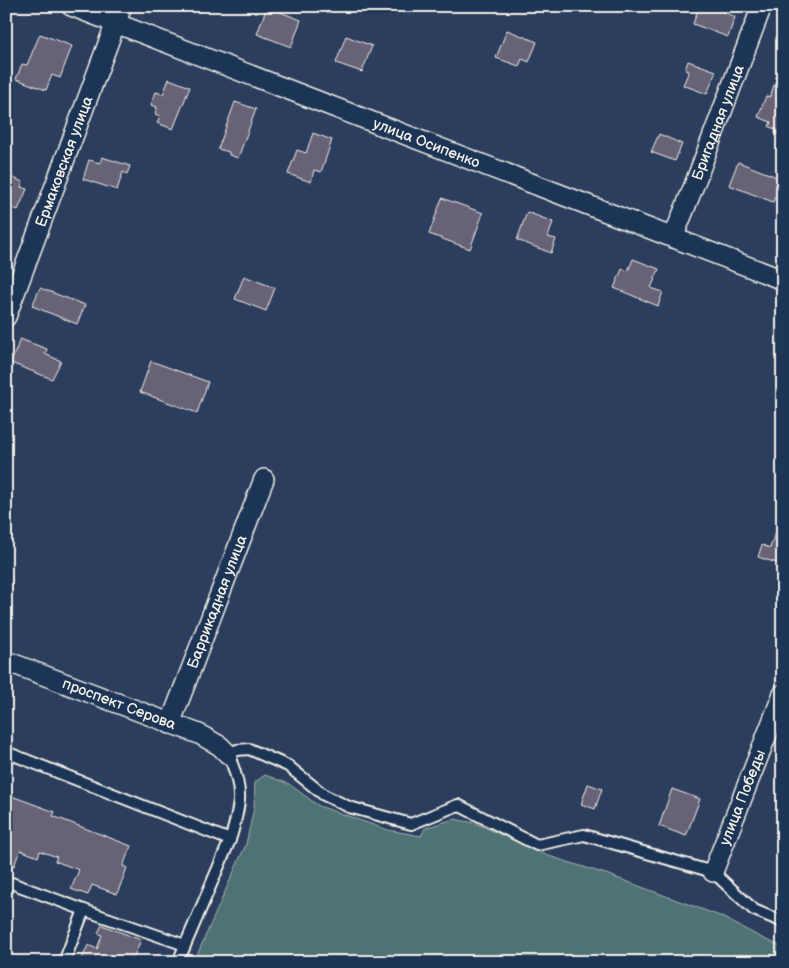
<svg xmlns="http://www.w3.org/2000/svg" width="789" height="968" font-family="'Balsamiq Sans',sans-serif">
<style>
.green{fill:#507374;stroke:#a2b2ae}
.building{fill:#676276;stroke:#f4f1e8}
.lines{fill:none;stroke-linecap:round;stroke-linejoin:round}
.lane-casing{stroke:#f4f1e8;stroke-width:14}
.street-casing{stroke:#f4f1e8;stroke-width:22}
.lane{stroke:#1d3557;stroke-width:10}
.street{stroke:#1d3557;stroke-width:19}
.labels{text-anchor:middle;stroke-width:5;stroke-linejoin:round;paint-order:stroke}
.street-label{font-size:15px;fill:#f4f1e8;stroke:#1d3557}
</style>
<rect width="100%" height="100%" fill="#2c3e5d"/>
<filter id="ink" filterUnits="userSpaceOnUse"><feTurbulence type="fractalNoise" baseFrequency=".02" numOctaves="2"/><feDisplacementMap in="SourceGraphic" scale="10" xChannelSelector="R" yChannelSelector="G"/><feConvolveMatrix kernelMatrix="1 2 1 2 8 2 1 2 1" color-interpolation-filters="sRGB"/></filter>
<g filter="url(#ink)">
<!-- green -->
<path class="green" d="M265,775L289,784L319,806L388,830L421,836L425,828L454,819L475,823L546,855L609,875L720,916L764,939L783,947V962H194L246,844L254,808L255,782Z"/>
<!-- building -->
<g class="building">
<path d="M699,6H727L724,12L735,17L728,37L693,24Z"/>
<path d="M267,7L301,20L291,47L257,34Z"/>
<path d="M507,30L537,42L529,62L522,59L519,66L496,58Z"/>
<path d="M40,34L72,46L60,78L52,75L46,90L16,79L22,64L27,65Z"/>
<path d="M346,36L372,46L362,72L336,63Z"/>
<path d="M688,61L716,71L707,94L683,85L689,71L685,70Z"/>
<path d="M169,79L190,87L173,129L157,123L160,116L155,114L157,107L151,105L156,92L163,94Z"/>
<path d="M774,85L783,88V134L782,136L775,133L776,129L769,127L771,122L758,117L766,96L770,97Z"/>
<path d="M235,102L256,109L238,158L229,155V152L218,149Z"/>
<path d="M313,133L332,140L321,172L314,170L311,182L288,174L297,150L306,153Z"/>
<path d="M659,134L682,144L675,161L651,152Z"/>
<path d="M102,157L130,166L127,174L123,172L117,190L83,179L89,160L100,163Z"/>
<path d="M738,162L782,179L773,202L729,185Z"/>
<path d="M6,175L23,182L21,187L27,189L18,210L6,205Z"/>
<path d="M442,198L483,213L470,249L429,234Z"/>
<path d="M527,212L553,222L548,237L556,239L551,253L517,240Z"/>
<path d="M633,259L659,269L651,288L663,292L658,306L614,288L622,269L628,271Z"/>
<path d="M244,276L275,288L266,311L235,299Z"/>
<path d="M40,288L85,305L77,324L32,306Z"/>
<path d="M20,339L47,349L45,354L61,361L52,379L11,363Z"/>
<path d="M151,361L208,382L197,413L140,392Z"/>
<path d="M775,533L783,535V565L758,557L762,545L770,548Z"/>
<path d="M588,784L602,789L595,809L581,804Z"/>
<path d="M672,789L700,799L686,836L659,826Z"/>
<path d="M6,794L55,812L53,816L131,846L123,866L127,868L117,894L92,885L88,895L71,889L79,870L55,861L57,857L40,851L38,857L20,850L14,866L6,863Z"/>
<path d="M102,925L141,940L133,959L129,957L128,962H90L82,959L88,945L97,949L102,935L98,933Z"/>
</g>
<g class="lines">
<defs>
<g id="lane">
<path d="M6,752L230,840"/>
<path d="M6,881L84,910L185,945"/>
<path d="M64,962L84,910"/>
<path d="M178,962L230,840C241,804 244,790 228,754L237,750L249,749L288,766L324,795L349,807L411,824L458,805L537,845L584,835L713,872L754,910L783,922"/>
</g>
<g id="street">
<path id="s1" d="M71,6L783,280"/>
<path id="s2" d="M673,238L693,188L762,6"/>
<path id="s3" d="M6,317L122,6"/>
<path id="s4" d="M6,661L199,734L220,746L228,754"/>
<path id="s5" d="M170,724L264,479"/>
<path id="s6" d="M713,872L783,694"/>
</g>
</defs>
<!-- lane casing -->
<use href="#lane" class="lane-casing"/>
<!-- street casing -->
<use href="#street" class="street-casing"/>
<!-- lane -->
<use href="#lane" class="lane"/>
<!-- street -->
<use href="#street" class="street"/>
</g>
</g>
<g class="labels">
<!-- street labels -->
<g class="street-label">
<text dy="5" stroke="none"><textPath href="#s2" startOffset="124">Бригадная улица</textPath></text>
<text dy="5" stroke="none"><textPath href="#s1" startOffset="381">улица Осипенко</textPath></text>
<text dy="5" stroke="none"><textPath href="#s3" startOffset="166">Ермаковская улица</textPath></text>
<text dy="5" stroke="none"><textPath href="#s5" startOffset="131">Баррикадная улица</textPath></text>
<text dy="5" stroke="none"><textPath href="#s4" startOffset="121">проспект Серова</textPath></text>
<text dy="5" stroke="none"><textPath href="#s6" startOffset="80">улица Победы</textPath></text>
</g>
</g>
<!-- margin -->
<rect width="789" height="968" fill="none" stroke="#1d3557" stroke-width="25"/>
<rect x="12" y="12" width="764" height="943" fill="none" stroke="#f4f1e8" stroke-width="2" filter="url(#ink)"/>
</svg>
